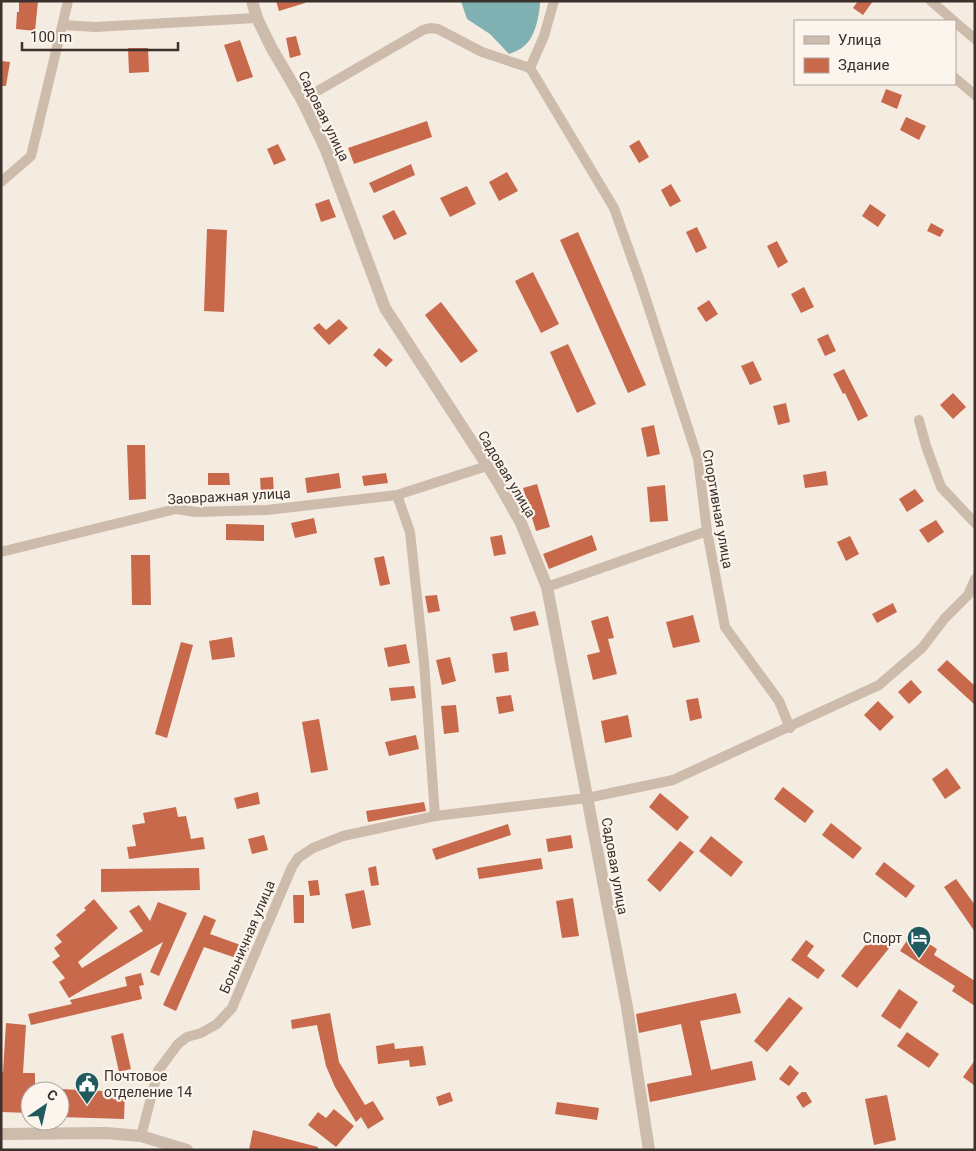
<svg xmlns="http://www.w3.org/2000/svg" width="976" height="1151" font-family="Roboto,sans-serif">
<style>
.water{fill:#7fb0b2}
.building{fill:#c8694b}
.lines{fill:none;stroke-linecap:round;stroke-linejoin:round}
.minor{stroke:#cdbbac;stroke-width:10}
.tertiary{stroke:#cdbbac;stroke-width:12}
.labels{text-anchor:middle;stroke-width:4.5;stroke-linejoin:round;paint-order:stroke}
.street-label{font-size:14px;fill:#3b302b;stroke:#fbf5ee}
.poi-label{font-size:14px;fill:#3b302b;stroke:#fbf5ee;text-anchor:end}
</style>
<rect width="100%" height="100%" fill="#f4ebe1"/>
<!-- water -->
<path class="water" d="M461,1H540C540,14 535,38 524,46C520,50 514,52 509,54L490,34L467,19Z"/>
<!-- building -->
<g class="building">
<path d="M19,1H38L35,31L16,29L17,12H19Z"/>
<path d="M276,1H305V3L279,11Z"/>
<path d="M858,1H873L863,15L853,8Z"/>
<path d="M296,36L301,55L290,58L286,38Z"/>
<path d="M240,40L253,77L237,82L224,45Z"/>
<path d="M128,48H148L149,72L129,73Z"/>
<path d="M1,61L10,62L6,86H1Z"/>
<path d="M886,89L902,95L897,109L881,102Z"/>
<path d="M906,117L926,126L919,140L900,130Z"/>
<path d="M427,121L432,137L354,164L348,148Z"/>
<path d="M639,140L649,157L639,163L629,146Z"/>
<path d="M278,144L286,160L274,165L267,149Z"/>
<path d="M411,164L415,175L374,193L369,183Z"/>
<path d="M507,172L518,191L499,201L489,182Z"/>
<path d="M671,184L681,201L670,207L661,190Z"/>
<path d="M467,186L476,204L450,217L440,198Z"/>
<path d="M329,199L336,217L321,222L315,204Z"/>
<path d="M870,204L886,215L878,227L862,216Z"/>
<path d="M394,210L407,234L394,240L382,216Z"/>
<path d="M931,223L944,230L940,237L927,231Z"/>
<path d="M697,227L707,248L696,253L686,232Z"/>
<path d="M207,229L227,230L224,312L204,311Z"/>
<path d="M578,232L646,385L628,393L560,240Z"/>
<path d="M777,241L788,262L778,268L767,246Z"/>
<path d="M533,272L559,324L541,333L515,281Z"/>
<path d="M804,287L814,307L801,313L791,294Z"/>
<path d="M709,300L718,314L706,322L697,308Z"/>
<path d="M441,302L478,351L461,363L425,315Z"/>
<path d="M339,319L348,328L329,345L313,328L319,323L326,330Z"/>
<path d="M828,334L836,351L825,356L817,339Z"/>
<path d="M568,344L596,404L577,413L550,352Z"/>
<path d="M379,348L393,360L386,367L373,355Z"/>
<path d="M753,361L762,380L750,385L741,366Z"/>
<path d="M844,369L868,416L858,421L845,393L843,394L833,374Z"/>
<path d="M953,393L966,407L953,419L940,405Z"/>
<path d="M786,403L790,422L778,425L773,406Z"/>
<path d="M654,425L660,454L647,457L641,428Z"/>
<path d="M127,445H145L146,499L129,500Z"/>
<path d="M826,471L828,485L805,488L803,475Z"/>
<path d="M208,473H229L230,485H208Z"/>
<path d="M339,473L341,488L307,493L305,478Z"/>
<path d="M386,473L388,483L364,486L362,476Z"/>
<path d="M273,477L274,494L261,495L260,478Z"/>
<path d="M537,484L550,527L536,531L523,488Z"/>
<path d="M665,485L668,521L650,522L647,487Z"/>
<path d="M915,489L924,501L907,512L899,499Z"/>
<path d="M314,518L317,533L295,538L291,523Z"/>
<path d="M936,520L944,532L928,543L919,530Z"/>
<path d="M226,524L264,525V541L226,540Z"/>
<path d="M502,535L506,554L494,556L490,537Z"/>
<path d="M592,535L597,550L549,569L543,554Z"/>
<path d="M850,536L859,554L846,561L837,542Z"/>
<path d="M131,555H150L151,605H132Z"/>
<path d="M384,556L390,584L380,586L374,558Z"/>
<path d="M437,595L440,611L428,613L425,596Z"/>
<path d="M893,603L897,612L877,623L872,614Z"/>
<path d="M535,611L539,625L514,631L510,617Z"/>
<path d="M693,615L700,642L673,648L666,622Z"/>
<path d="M608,616L614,638L608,639L617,674L593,680L587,655L600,652L591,621Z"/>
<path d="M232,637L235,657L212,660L209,641Z"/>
<path d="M181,642L193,645L167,738L155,734Z"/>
<path d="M406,644L410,663L388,667L384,648Z"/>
<path d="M507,652L509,671L495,673L492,654Z"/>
<path d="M450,657L456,681L442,685L436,660Z"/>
<path d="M947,660L975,686V705L937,670Z"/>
<path d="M911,680L922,692L909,704L898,692Z"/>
<path d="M414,686L416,698L391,701L389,688Z"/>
<path d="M511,695L514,711L499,714L496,697Z"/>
<path d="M698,698L702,718L690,721L686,700Z"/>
<path d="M878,701L894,717L880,731L864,715Z"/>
<path d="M456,705L459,732L444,734L441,706Z"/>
<path d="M628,715L632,737L605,743L601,721Z"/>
<path d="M319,719L328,770L311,773L302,722Z"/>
<path d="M416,735L419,749L389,756L385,742Z"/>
<path d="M947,768L961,788L945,799L932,779Z"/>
<path d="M783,787L814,811L805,823L774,799Z"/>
<path d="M258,792L260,804L237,809L234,798Z"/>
<path d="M660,793L689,817L677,831L649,807Z"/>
<path d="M424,802L426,811L368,822L366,811Z"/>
<path d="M176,807L178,817L186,816L191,839L203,837L205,849L129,859L127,847L136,846L132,825L145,823L143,813Z"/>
<path d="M831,823L862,848L853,859L822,835Z"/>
<path d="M508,824L511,835L436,860L432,849Z"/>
<path d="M264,835L268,850L252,854L248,839Z"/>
<path d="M571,835L573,848L548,852L546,839Z"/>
<path d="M711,836L743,862L731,877L699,851Z"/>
<path d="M680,841L694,852L660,892L647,880Z"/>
<path d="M541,858L543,869L479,879L477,868Z"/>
<path d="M884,862L915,886L906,898L875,874Z"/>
<path d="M376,866L379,885L371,886L368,868Z"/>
<path d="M199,868L200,890L101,892V869Z"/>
<path d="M956,879L975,905V932L944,887Z"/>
<path d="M318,880L320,895L310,896L308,881Z"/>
<path d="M364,890L371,925L352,929L345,894Z"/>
<path d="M293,895H304V923H294Z"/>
<path d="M573,898L579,936L562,938L556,901Z"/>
<path d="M94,899L118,928L78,962L82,968L143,931L129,911L139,905L150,921L158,902L187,913L159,976L150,972L163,942L69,998L59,982L65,978L52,962L60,956L54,948L62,942L56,935L86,910L84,908Z"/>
<path d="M204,915L216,920L210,934L249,948L245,961L204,947L176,1011L163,1005Z"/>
<path d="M912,933L937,949L934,955L975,981V1006L952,991L955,986L900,951Z"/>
<path d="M874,934L890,947L857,988L841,976Z"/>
<path d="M806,940L814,946L807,956L825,970L818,979L791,960Z"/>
<path d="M141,973L144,985L139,986L142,999L31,1025L28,1014L72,1004L70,1000L127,986L125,977Z"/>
<path d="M899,989L918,1002L900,1029L881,1016Z"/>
<path d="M736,993L741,1013L700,1021L711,1070L752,1061L756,1080L650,1102L647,1084L692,1075L681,1024L639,1033L636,1014Z"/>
<path d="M789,997L803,1008L767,1052L754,1041Z"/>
<path d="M330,1013L339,1062L365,1105L373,1101L384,1119L368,1129L361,1117L356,1122L335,1087L326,1066L317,1025L292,1029L291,1020Z"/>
<path d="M6,1023L26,1025L23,1073H35V1091H30V1113L1,1112V1072H3Z"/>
<path d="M907,1032L939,1054L929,1068L897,1046Z"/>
<path d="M123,1033L131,1069L119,1072L111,1036Z"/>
<path d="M394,1043L395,1049L423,1046L426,1065L410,1067L409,1060L378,1064L376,1046Z"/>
<path d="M975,1060V1086L963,1077Z"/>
<path d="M790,1065L799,1073L789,1086L779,1079Z"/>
<path d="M60,1089L125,1092L124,1119L60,1117Z"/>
<path d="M450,1092L453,1101L439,1106L436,1097Z"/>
<path d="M802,1092H806L812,1102L803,1108L796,1097Z"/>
<path d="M887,1095L896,1140L874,1145L865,1099Z"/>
<path d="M557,1102L599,1108L597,1120L555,1114Z"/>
<path d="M334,1109L354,1126L336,1147L308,1125L318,1112L326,1118Z"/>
<path d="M253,1130L318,1147V1150H249Z"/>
</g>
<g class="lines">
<!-- minor -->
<g class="minor">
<path d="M931,1L954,21"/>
<path d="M955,22L975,39"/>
<path d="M63,25L95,27L257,18"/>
<path d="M530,68L614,208L641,284L698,459L707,531L725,627L779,701L790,728"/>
<path d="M955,78L975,95"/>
<path d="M302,100L423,30L430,28L438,29L482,52L530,68L544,36L554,1"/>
<path d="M1,182L31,156L68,1"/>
<path d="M919,420L926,446L941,487L975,523"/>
<path d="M397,495L410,532L424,662L435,816"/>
<path d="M1,552L176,509L196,512L267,510L397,495L487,466"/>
<path d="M547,587L707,531"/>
<path d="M141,1136L158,1071L178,1044L187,1037L201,1033L217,1024L232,1008L292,867L298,858L313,848L343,836L435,816L587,798L673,780L879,685L922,648L945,618L968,595L975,579"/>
</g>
<!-- tertiary -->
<g class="tertiary">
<path d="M252,1L257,18L271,47L302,100L326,150L385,308L498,482L521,523L547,587L627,1007L649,1150"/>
<path d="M1,1134L106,1133L141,1136L187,1150"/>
</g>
</g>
<!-- icons -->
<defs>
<symbol id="hotel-pin" viewBox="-11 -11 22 30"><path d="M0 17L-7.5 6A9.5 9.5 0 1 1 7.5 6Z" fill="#1f5a5e" stroke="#fbf5ee"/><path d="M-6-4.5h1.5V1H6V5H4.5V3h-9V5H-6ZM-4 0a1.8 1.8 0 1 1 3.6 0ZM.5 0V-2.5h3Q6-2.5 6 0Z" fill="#fff"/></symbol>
<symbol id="civic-pin" viewBox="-11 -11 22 30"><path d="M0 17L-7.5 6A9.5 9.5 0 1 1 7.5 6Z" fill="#1f5a5e" stroke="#fbf5ee"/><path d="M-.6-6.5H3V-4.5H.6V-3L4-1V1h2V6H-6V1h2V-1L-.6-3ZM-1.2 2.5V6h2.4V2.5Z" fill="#fff"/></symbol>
</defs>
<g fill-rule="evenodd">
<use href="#hotel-pin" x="905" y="924" width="28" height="38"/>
<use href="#civic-pin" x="73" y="1070" width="28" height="38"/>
</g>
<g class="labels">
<!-- street labels -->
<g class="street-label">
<text transform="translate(324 116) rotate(64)" y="5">Садовая улица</text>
<text transform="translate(507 474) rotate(59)" y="5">Садовая улица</text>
<text transform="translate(229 496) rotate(-3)" y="5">Заовражная улица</text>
<text transform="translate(718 509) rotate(80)" y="5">Спортивная улица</text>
<text transform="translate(615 866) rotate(80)" y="5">Садовая улица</text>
<text transform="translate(247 937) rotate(-67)" y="5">Больничная улица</text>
</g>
<!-- poi labels -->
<g class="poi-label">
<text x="902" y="943">Спорт</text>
<text x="104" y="1081" text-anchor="start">Почтовое<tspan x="104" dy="16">отделение 14</tspan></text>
</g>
</g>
<!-- border -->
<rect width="976" height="1151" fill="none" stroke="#3b302b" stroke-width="5"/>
<!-- legend -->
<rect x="794" y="20" width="162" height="65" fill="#fbf5ee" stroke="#aea6a0"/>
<rect x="804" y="36" width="25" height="8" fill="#cdbbac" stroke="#aea6a0"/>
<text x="838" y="45" font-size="15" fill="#3b302b">Улица</text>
<rect x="804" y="58" width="25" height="15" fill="#c8694b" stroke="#aea6a0"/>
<text x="838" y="70" font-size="15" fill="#3b302b">Здание</text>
<!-- north arrow -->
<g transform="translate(45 1106) rotate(34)"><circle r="24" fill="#fbf5ee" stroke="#aea6a0"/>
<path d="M0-4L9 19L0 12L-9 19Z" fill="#1f5a5e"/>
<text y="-8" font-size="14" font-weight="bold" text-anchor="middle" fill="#3b302b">С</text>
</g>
<!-- scale -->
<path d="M22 42v8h156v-8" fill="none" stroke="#3b302b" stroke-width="2.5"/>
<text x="30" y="42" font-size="15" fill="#3b302b" stroke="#fbf5ee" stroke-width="4" paint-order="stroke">100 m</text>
</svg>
